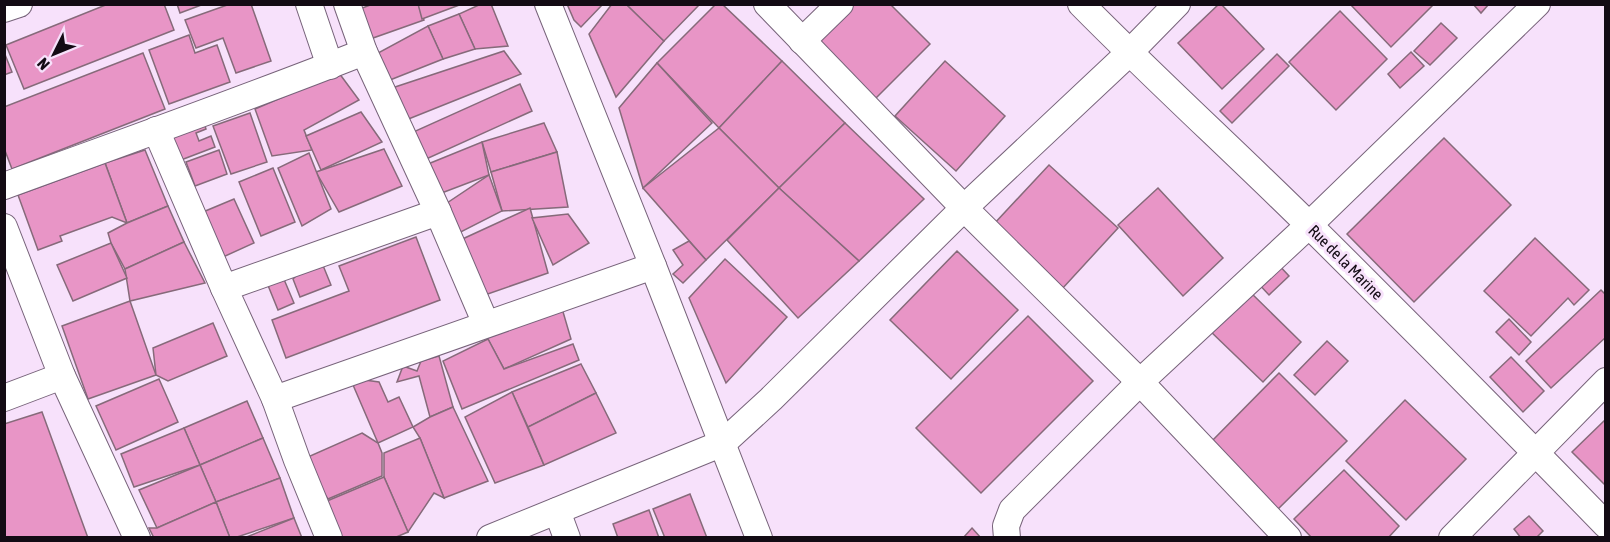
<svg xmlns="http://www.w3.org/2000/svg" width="1610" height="542" font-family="'Asap Condensed',sans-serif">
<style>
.building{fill:#e895c6;stroke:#866a7a;stroke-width:1.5}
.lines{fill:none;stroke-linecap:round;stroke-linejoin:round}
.street-casing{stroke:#77637a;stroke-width:28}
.street{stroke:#fff;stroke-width:26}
.labels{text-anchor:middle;stroke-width:6;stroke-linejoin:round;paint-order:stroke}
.street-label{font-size:16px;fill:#130b14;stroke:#f7e1fb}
</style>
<rect width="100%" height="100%" fill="#f7e1fb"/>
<!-- building -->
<g class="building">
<path d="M108,4H164L174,30L24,89L6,45Z"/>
<path d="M177,4H204L180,13Z"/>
<path d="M230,4H251L271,61L236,73L223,38L196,48L185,20Z"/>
<path d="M373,4H418L424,20L373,38L354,11Z"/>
<path d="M418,4H462L422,19Z"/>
<path d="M481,4H491L508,46L475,49L459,14Z"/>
<path d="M567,4H603L581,27L574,20Z"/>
<path d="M612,4H626L664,41L616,97L589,34Z"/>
<path d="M626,4H700L664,41Z"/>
<path d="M716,4H722L782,61L719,128L657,63Z"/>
<path d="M854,4H890L930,44L874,100L816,43Z"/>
<path d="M1219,4H1221L1264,49L1222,89L1178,43Z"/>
<path d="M1350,4H1434L1391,47Z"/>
<path d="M1473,4H1489L1481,13Z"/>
<path d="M1340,11L1387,59L1336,110L1289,62Z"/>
<path d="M459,14L475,49L443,59L428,26Z"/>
<path d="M1441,23L1457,38L1430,65L1414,51Z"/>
<path d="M428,26L443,59L390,80L378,53Z"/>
<path d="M189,35L195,53L217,45L230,82L169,104L149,50Z"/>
<path d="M504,51L521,74L406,120L392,88Z"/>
<path d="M4,52L12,72L4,75Z"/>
<path d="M1411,52L1424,66L1400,88L1388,74Z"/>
<path d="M143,53L165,109L12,169L4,148V107Z"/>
<path d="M1277,54L1289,66L1232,123L1220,111Z"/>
<path d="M782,61L845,123L779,188L719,128Z"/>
<path d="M945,61L1005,116L956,171L895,116Z"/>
<path d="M657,63L712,123L643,188L619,108Z"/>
<path d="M339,73L359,100L304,130L312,150L272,156L255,109Z"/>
<path d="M520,84L532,111L424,160L411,133Z"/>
<path d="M361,112L382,142L321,170L306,136Z"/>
<path d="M250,113L267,162L231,174L213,126Z"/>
<path d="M204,123L206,129L196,133L199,141L211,136L215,147L181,160L171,136Z"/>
<path d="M544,123L557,152L491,172L482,142Z"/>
<path d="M845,123L924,199L859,261L779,188Z"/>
<path d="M719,128L779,188L706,260L643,188Z"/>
<path d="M1444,138L1511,205L1414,302L1347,234Z"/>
<path d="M482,142L489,175L439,194L428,164Z"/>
<path d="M384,149L402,186L339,212L316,172Z"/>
<path d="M145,150L168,206L127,223L105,163Z"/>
<path d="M219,150L227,174L195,186L186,162Z"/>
<path d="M557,152L568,207L502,211L491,172Z"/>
<path d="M309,153L331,209L302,226L278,168Z"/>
<path d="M105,163L127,223L112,217L60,236L62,241L38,250L18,195Z"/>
<path d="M1049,165L1118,228L1062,289L993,225Z"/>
<path d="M273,168L295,222L261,236L239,182Z"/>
<path d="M489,175L502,211L449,238L441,207Z"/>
<path d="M779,188L859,261L798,318L727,240Z"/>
<path d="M1158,188L1223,258L1183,296L1118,225Z"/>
<path d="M234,199L254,243L223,257L203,212Z"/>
<path d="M168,206L184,242L125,269L111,243L108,233L127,223Z"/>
<path d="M530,208L548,273L479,297L456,242Z"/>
<path d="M568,214L589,243L553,265L532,218Z"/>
<path d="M416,237L440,300L286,358L272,320L349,291L339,266Z"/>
<path d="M1535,238L1589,290L1574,305L1568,298L1531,336L1484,291Z"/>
<path d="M689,241L706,260L683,283L673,274L683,265L673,250Z"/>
<path d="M184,242L205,283L130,301L125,269Z"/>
<path d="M111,243L127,278L73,301L57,265Z"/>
<path d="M957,251L1018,310L951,379L890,320Z"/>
<path d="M725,259L787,317L726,383L689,298Z"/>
<path d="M1276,262L1289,276L1269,295L1256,281Z"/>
<path d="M322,263L331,285L300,297L293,279L301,271Z"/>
<path d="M283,277L294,303L278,310L267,283Z"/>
<path d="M1247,289L1301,342L1263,382L1208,329Z"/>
<path d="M1601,290L1606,295V337L1551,388L1526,361Z"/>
<path d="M130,301L156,375L88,399L62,326Z"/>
<path d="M561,305L571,339L504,369L488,339L486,329Z"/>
<path d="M1028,316L1093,381L981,493L916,428Z"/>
<path d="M1509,319L1531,342L1519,355L1496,332Z"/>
<path d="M213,323L227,356L168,381L156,375L153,348Z"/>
<path d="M488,339L504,369L573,344L579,360L462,409L443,361Z"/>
<path d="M1327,341L1348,361L1315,395L1294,375Z"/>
<path d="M439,356L453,407L430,417L419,376L397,382L403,366L417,371L421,361Z"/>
<path d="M1511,357L1544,391L1523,412L1490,377Z"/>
<path d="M581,364L596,393L528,427L512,392Z"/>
<path d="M1279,373L1347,441L1275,512L1208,445Z"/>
<path d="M350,378L379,382L388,402L399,397L413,427L378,443Z"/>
<path d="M159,379L178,422L116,450L96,406Z"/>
<path d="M512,392L544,465L495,483L465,417Z"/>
<path d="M596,393L616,433L544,465L528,427Z"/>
<path d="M1405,400L1466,459L1406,520L1346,461Z"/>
<path d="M247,401L263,438L200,465L184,428Z"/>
<path d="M453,407L488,481L444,498L420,438L413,427L430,417Z"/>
<path d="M42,412L88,538H4V424Z"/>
<path d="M1606,419V486L1572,452Z"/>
<path d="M184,428L200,465L134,487L121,454Z"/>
<path d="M362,433L378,443L382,453V476L328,499L301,460Z"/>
<path d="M263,438L280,478L216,502L200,465Z"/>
<path d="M420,438L444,498L434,493L408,532L384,477V453Z"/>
<path d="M200,465L216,502L157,528L139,490Z"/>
<path d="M1344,470L1399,526L1388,538H1312L1294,519Z"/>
<path d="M384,477L408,532L394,538H342L327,501Z"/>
<path d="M280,478L294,518L234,538H230L216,502Z"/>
<path d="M690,494L707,538H665L653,509Z"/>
<path d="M216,502L230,538H154L149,528H157Z"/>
<path d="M649,510L659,538H618L613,524Z"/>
<path d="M1529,516L1543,531L1536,538H1521L1514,529Z"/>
<path d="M294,518L302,538H244Z"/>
<path d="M972,528L981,538H963Z"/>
</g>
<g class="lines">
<defs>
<g id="street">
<path d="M309,4L330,66"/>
<path d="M347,4L364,52L438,212L486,324"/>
<path d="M548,4L653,266L759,538"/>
<path d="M767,4L964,208L1140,382L1288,538"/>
<path d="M1081,4C1156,80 1234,151 1309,225C1409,324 1508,424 1606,525"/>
<path d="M4,9L19,4"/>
<path d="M802,41L840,4"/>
<path d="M156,130L224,288L275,399L297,460L329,538"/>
<path d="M4,186C124,142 245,99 364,52"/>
<path d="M4,227L62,376L137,538"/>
<path d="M224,288L438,212"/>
<path d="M4,398L62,376"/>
<path d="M275,399L653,266"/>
<path d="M557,511L567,538"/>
<path d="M490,538L723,443L771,399L964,208L1129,53L1177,4"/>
<path d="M1007,538L1006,526L1012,510L1140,382L1309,225L1537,4"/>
<path d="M1452,538L1606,381"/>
</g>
</defs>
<!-- street casing -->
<use href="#street" class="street-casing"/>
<!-- street -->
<use href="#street" class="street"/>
</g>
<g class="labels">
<!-- street labels -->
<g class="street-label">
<text transform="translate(1346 262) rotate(45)" y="6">Rue de la Marine</text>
</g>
</g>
<!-- border -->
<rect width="1610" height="542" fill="none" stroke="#130b14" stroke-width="12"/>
<!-- north arrow -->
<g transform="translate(54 54) rotate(227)" stroke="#f7e1fb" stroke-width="4.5" paint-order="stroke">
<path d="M0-4.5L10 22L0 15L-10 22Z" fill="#130b14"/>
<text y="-9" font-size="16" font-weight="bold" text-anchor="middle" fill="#130b14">N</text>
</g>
</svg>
